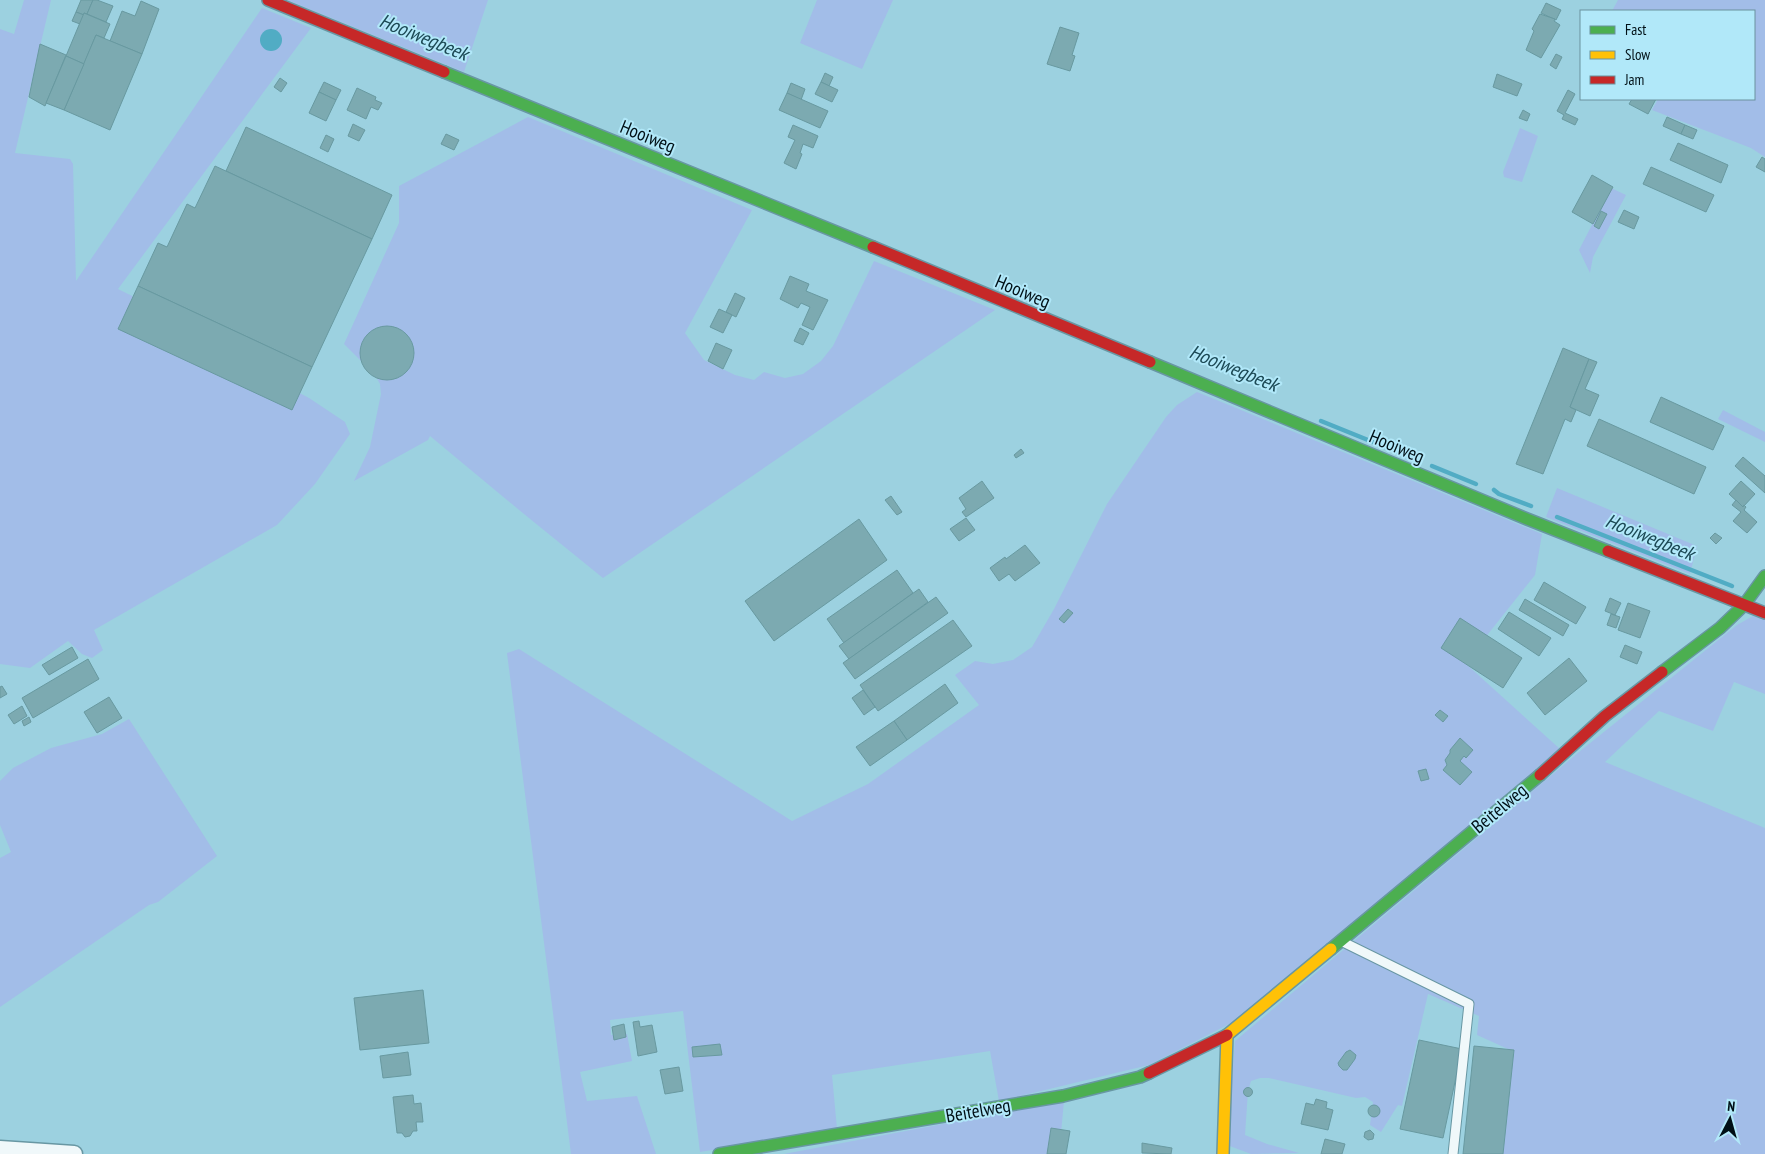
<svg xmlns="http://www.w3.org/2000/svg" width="1765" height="1154" font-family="'PT Sans Narrow',sans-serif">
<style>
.green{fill:#a2bde8}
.water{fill:#51acc4}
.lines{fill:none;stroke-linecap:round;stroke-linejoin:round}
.stream{stroke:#51acc4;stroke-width:4.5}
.building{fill:#7caab1;stroke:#6899a0}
.lane-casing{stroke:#6897a3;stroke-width:11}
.street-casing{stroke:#6897a3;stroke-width:19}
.fast-casing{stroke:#6897a3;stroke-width:14}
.slow-casing{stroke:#6897a3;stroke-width:14}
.jam-casing{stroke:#6897a3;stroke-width:14}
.lane{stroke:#f0f8fa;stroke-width:9}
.street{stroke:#f0f8fa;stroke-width:16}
.fast{stroke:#4caf50;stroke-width:11}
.slow{stroke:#ffc107;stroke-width:11}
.jam{stroke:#c62828;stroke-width:11}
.labels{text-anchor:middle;stroke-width:4;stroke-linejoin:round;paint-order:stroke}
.street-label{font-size:19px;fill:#001016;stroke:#b1e8f9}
.water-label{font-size:20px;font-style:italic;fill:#1c4955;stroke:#b1e8f9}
</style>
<rect width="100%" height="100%" fill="#9cd1e0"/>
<!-- green -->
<g class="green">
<path d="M24,0H51L15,153L70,159L73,164L76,281L262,8L311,28L118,289L181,320L176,328L309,398L345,422L350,434L315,484L277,525L94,630L103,650L92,658L82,654L68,641L30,668L0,664V29L14,34Z"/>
<path d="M287,0H488L464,72Z"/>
<path d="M817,0H893L862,69L800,43Z"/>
<path d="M1618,0H1765V157L1751,148L1652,110L1658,99H1754V11H1612Z"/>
<path d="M528,117L752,210L685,333L704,360L735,375L754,380L764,372L785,378L803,374L821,361L833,346L874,261L995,310L603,578L524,514L430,436L428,440L354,481L370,447L381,394L380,384L375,375L344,344L399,223V186Z"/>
<path d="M1520,128L1538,136L1522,182L1504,177L1503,172Z"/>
<path d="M1611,188L1626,195L1593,257L1590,273L1579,250Z"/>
<path d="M1197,392L1542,534L1535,575L1465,663L1560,749L1237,1020L1149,1065L999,1101L990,1051L832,1075L837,1129L700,1152L683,1011L610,1020L611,1035L627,1034L632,1061L580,1072L587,1101L637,1096L656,1154H571L507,653L519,649L792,821L868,784L979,705L955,675L975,661L993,664L1013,660L1032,647L1054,609L1107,504L1166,417L1177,405Z"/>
<path d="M1723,410L1765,432V442L1718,419Z"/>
<path d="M1557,488L1697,546L1690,574L1546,517Z"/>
<path d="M1753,616L1765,619V694L1734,682L1713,731L1659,711L1605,762L1765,828V1154H1503L1514,1050L1508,1049L1477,1035L1479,1016L1428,994L1402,1106L1398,1105L1381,1132L1370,1125L1373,1102L1365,1097L1356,1098L1269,1078H1260L1251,1081L1248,1091L1245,1135L1267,1144L1299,1153L1251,1154L1227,1145L1235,1041L1579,752L1737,625Z"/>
<path d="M129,719L217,856L158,902L149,905L0,1007V858L11,852L0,825V781L13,768L51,748L102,734Z"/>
<path d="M1064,1101L1059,1154H784Z"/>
</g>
<!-- water -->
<circle class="water" cx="271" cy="40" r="11"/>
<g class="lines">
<!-- stream -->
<g class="stream">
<path d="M1321,421L1410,457"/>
<path d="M1432,466L1476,484"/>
<path d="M1494,490L1499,494L1531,506"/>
<path d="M1557,517L1732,586"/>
</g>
</g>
<!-- building -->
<g class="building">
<path d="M81,0H93L87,14L84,13V15L76,12Z"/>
<path d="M93,0H97L113,6L106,22L87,14Z"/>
<path d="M141,1L159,9L142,54L110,41L122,11L135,16Z"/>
<path d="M1546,3L1561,10L1556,20L1541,13Z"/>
<path d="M76,12L84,15L80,24L72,21Z"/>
<path d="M84,13L110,24L104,38L96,35L84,64L66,56Z"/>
<path d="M1540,14L1555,19L1554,21L1560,25L1541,58L1526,50L1534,31L1532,29Z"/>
<path d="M1060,27L1079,33L1072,55L1075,56L1070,71L1047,64Z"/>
<path d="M96,35L142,54L110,130L64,110Z"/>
<path d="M40,44L66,55L45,106L29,97Z"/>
<path d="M1556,54L1562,57L1556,69L1550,65Z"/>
<path d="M66,56L84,64L64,110L46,103Z"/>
<path d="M825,73L833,77L829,86L821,82Z"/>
<path d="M1497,74L1522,84L1517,96L1493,87Z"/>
<path d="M280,78L287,83L281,92L274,87Z"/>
<path d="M324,82L341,90L336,100L319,92Z"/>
<path d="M821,82L838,90L832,102L815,94Z"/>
<path d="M791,83L805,89L801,100L787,93Z"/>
<path d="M357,88L376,97L375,100L382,103L378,110L371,107L366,119L347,110Z"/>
<path d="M1568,90L1575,94L1565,113L1578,119L1575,125L1562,119L1564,115L1557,111Z"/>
<path d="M319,92L336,100L326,121L309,113Z"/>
<path d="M787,93L828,111L820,128L779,110Z"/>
<path d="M1632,99H1656L1648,114L1629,104Z"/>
<path d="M1523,110L1530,114L1527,121L1519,118Z"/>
<path d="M1667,117L1685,125L1681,134L1663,126Z"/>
<path d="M353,124L365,130L359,141L348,136Z"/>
<path d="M793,125L818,136L813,148L803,144L800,153L802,154L796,169L784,163L795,140L788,137Z"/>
<path d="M1685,125L1697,130L1693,139L1681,134Z"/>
<path d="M246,127L392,195L372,239L226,171Z"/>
<path d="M446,134L459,140L454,150L441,144Z"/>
<path d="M326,135L334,139L328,152L320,148Z"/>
<path d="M1678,143L1728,165L1721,183L1670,160Z"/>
<path d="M1762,157L1765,159V172L1756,167Z"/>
<path d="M215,166L372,239L312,367L138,286L158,243L167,247L187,204L195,208Z"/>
<path d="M1651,167L1714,195L1706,212L1643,184Z"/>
<path d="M1592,175L1613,187L1593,224L1572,212Z"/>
<path d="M1624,210L1639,217L1634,229L1618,222Z"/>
<path d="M1601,211L1607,214L1599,229L1594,226Z"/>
<path d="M790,276L809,284L806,291L828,300L813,330L802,325L810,307L801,303L798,308L780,299Z"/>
<path d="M138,286L312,367L292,410L118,329Z"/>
<path d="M735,293L745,298L736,317L726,312Z"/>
<path d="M719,309L732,315L723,333L710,327Z"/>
<circle cx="387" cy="353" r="27"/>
<path d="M800,328L809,333L803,345L794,341Z"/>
<path d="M716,343L732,350L723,369L708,361Z"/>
<path d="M1563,348L1589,359L1570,407L1576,410L1571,422L1565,419L1543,474L1516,464Z"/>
<path d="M1589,359L1597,362L1585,389L1599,395L1590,416L1570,407Z"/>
<path d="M1661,397L1724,426L1713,450L1650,422Z"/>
<path d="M1599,419L1706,467L1694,494L1587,446Z"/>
<path d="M1021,449L1024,453L1016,458L1014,455Z"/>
<path d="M1743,457L1765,476V493L1735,466Z"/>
<path d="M982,481L994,498L966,517L962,512L966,509L959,498Z"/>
<path d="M1741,481L1755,494L1743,507L1729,494Z"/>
<path d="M891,496L902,512L897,515L885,500Z"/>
<path d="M1736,500L1743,507L1744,505L1746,507L1744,510L1757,522L1747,533L1733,521L1741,512L1732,505Z"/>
<path d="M966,518L975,530L959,541L950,529Z"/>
<path d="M859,519L887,560L774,641L745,601Z"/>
<path d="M1715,533L1722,538L1716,544L1710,538Z"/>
<path d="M1025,545L1040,563L1015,581L1009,574L999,581L990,568L1005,557L1006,559Z"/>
<path d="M897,570L913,593L844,643L827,619Z"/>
<path d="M1544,582L1586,607L1576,624L1534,600Z"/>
<path d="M919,589L928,602L849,659L839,646Z"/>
<path d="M936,597L948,613L855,679L843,663Z"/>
<path d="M1610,598L1621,603L1615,615L1605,611Z"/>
<path d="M1525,599L1569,625L1563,636L1519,610Z"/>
<path d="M1628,603L1650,611L1640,638L1618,630Z"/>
<path d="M1068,609L1073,613L1064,623L1059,619Z"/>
<path d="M1509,612L1551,638L1539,656L1498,629Z"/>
<path d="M1611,614L1620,617L1616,628L1607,625Z"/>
<path d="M1460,618L1522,658L1503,688L1441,648Z"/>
<path d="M953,620L972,646L878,711L860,685Z"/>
<path d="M1625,645L1642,652L1637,664L1620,657Z"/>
<path d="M72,647L78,658L49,675L42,665Z"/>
<path d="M1569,658L1587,681L1545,715L1527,693Z"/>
<path d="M88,659L99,679L33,718L22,698Z"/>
<path d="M945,684L958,703L907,740L894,721Z"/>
<path d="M2,686L7,694L0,698V687Z"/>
<path d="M863,690L875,707L864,715L852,698Z"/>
<path d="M109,697L122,718L97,733L84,712Z"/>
<path d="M22,706L27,716L14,724L8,715Z"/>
<path d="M1440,710L1448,716L1443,722L1435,715Z"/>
<path d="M29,717L31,722L24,726L22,721Z"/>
<path d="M894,721L907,740L870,766L856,747Z"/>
<path d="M1460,738L1473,750L1466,758L1464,756L1460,761L1472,772L1460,785L1443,770L1447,765L1445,760L1450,753V750Z"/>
<path d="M1426,769L1429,779L1421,781L1418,771Z"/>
<path d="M423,990L429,1043L360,1050L354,998Z"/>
<path d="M639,1021L640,1027L652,1025L657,1052L638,1056L633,1022Z"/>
<path d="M624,1024L626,1037L614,1040L612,1027Z"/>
<path d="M1419,1040L1462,1049L1443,1138L1400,1129Z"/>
<path d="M720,1044L722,1055L693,1057L692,1047Z"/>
<path d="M1474,1046L1514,1050L1503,1154H1463Z"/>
<path d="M1350,1050L1356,1055L1355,1059L1347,1070H1343L1339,1066L1338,1063L1346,1052Z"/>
<path d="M408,1052L411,1075L383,1078L380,1056Z"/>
<path d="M679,1067L683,1091L665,1094L660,1070Z"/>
<circle cx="1248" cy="1092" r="4.5"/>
<path d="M413,1095L414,1104L421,1103L423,1122H416L417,1131H413L410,1136L405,1137L402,1133H397L393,1097Z"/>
<path d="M1316,1099L1327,1102L1326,1108L1333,1110L1328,1130L1301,1124L1306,1103L1314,1105Z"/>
<circle cx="1374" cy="1111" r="6"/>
<path d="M1051,1128L1070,1131L1066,1154H1047Z"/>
<path d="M1370,1130L1374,1134L1373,1139L1368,1140L1364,1137L1365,1132Z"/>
<path d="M1325,1139L1345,1144L1342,1154H1321Z"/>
<path d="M1142,1143L1172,1148L1171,1154L1142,1153Z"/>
</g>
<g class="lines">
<defs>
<path id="lane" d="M1343,942L1469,1004L1453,1154"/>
<path id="street" d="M0,1149L74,1154"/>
<g id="fast">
<path d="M444,72L873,247"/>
<path d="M1150,362L1527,519L1608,551"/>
<path d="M1662,672L1720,628L1744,605L1765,576"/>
<path d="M1331,949L1540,775"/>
<path d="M719,1154L1063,1096L1140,1077L1149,1073"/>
</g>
<path id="slow" d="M1223,1154L1227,1035L1331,949"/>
<g id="jam">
<path d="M268,0L444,72"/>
<path d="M873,247L1150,362"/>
<path d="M1608,551L1765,613"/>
<path d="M1540,775L1605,716L1662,672"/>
<path d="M1149,1073L1227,1035"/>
</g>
</defs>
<!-- lane casing -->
<use href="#lane" class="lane-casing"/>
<!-- street casing -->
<use href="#street" class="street-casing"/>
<!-- fast casing -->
<use href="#fast" class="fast-casing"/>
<!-- slow casing -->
<use href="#slow" class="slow-casing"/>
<!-- jam casing -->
<use href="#jam" class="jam-casing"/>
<!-- lane -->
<use href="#lane" class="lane"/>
<!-- street -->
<use href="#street" class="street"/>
<!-- fast -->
<use href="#fast" class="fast"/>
<!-- slow -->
<use href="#slow" class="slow"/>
<!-- jam -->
<use href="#jam" class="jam"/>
</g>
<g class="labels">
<!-- street labels -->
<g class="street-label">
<text transform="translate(648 136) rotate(22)" y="7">Hooiweg</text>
<text transform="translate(1023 291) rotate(23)" y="7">Hooiweg</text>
<text transform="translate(1397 446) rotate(23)" y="7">Hooiweg</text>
<text transform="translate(1499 808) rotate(-40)" y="7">Beitelweg</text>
<text transform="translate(978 1110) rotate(-10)" y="7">Beitelweg</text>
</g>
<!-- water labels -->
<g class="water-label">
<text transform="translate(424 37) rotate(22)" y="7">Hooiwegbeek</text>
<text transform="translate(1234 368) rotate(22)" y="7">Hooiwegbeek</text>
<text transform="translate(1650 537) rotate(22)" y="7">Hooiwegbeek</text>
</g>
</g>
<!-- legend -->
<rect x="1580" y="10" width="175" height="90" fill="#b1e8f9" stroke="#6a929e"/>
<rect x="1590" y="26" width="25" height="8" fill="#4caf50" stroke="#6a929e"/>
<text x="1625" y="35" font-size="15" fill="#001016">Fast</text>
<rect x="1590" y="51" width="25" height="8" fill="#ffc107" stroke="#6a929e"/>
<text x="1625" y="60" font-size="15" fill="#001016">Slow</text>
<rect x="1590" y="76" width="25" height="8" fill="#c62828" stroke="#6a929e"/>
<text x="1625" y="85" font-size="15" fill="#001016">Jam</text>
<!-- north arrow -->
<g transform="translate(1730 1119) rotate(6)" stroke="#b1e8f9" stroke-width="4" paint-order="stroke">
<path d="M0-4L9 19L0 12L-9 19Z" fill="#001016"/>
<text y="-8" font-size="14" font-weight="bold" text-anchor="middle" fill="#001016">N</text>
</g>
</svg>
